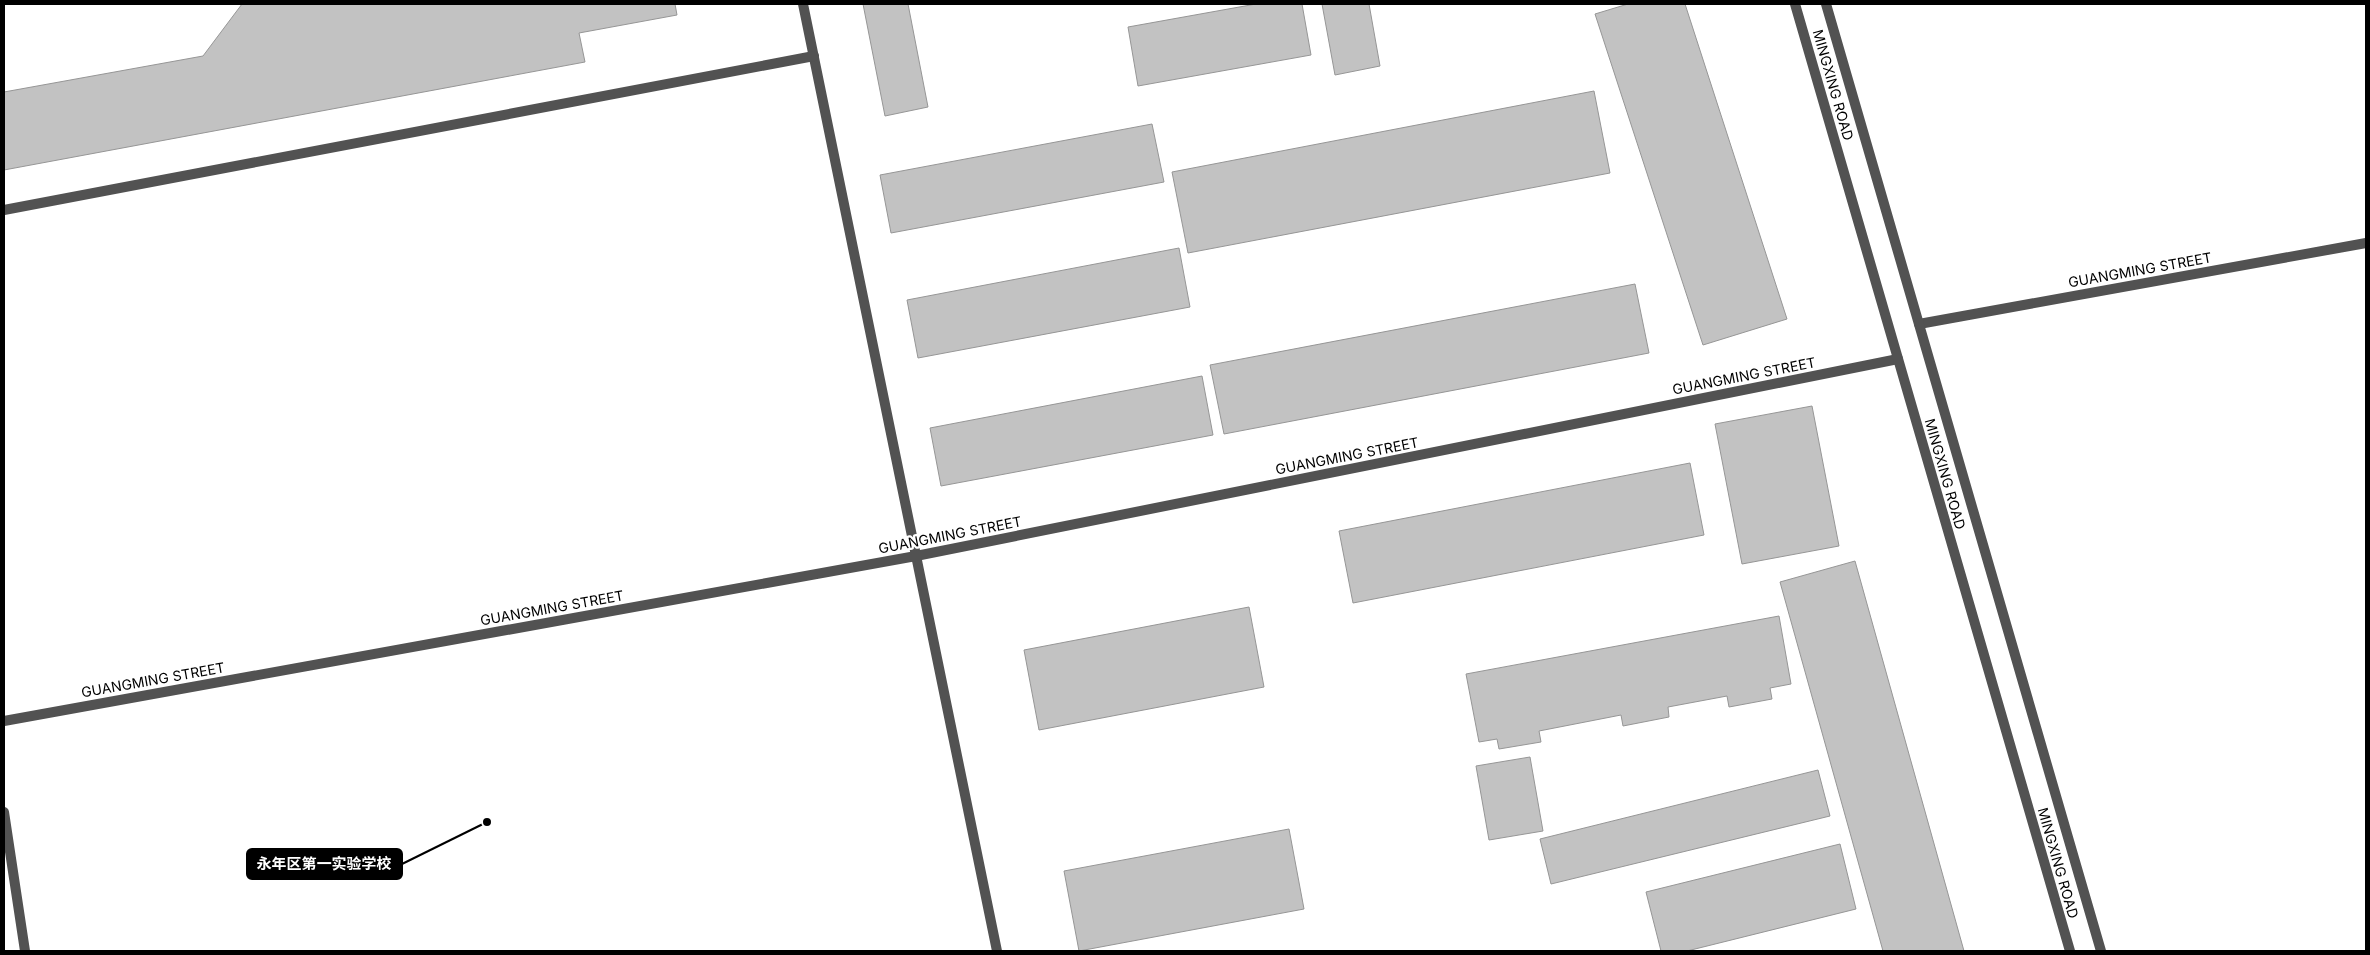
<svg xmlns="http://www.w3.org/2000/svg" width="2370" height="955" font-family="Inter,'Noto Sans SC',sans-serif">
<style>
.building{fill:#c2c2c2;stroke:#969696}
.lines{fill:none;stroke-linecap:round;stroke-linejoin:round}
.minor{stroke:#525252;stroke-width:10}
.tertiary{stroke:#525252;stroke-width:10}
.labels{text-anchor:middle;stroke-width:4.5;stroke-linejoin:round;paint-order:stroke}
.street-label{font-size:14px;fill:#000;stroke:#fff}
.leader{fill:none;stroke:#000;stroke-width:2}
.callout-dot{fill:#000;stroke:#fff;stroke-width:2}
.callout{fill:#000;stroke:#000;stroke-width:2}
.callout-label{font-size:15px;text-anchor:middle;font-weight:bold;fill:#fff}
</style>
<rect width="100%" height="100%" fill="#fff"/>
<!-- building -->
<g class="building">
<path d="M242,4H675L677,15L579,33L585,62L4,170V92L203,56Z"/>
<path d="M863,4H908L928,107L885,116Z"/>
<path d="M1256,4H1302L1311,55L1138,86L1128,27Z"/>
<path d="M1322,4H1369L1380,66L1335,75Z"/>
<path d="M1628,4H1685L1787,319L1703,345L1595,14Z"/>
<path d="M1594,91L1610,173L1188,253L1172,172Z"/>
<path d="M1152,124L1164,182L891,233L880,175Z"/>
<path d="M1179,248L1190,307L918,358L907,300Z"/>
<path d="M1635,284L1649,353L1224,434L1210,365Z"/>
<path d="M1202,376L1213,435L941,486L930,428Z"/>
<path d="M1812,406L1839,546L1742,564L1715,424Z"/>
<path d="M1690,463L1704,535L1353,603L1339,531Z"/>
<path d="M1855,561L1964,951H1883L1780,582Z"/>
<path d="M1249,607L1264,687L1039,730L1024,650Z"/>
<path d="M1779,616L1791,684L1770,688L1772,699L1729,707L1727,696L1668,707L1669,717L1623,726L1621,715L1539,731L1541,742L1499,749L1497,739L1479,742L1466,674Z"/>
<path d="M1530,757L1543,831L1489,840L1476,766Z"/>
<path d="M1818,770L1830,816L1551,884L1540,839Z"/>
<path d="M1289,829L1304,909L1079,951L1064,871Z"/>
<path d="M1840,844L1856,909L1687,951H1661L1646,892Z"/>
</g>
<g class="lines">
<!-- minor -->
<g class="minor">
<path d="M803,4L997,951"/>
<path d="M4,210L814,56"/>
<path d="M1919,324L2366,243"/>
<path d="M4,721L916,556L1898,359"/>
<path d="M4,812L25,951"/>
</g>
<!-- tertiary -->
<g class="tertiary">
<path d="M1795,4L2070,951"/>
<path d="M1826,4L2101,951"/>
</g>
</g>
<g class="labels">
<!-- street labels -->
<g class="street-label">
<text transform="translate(1833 85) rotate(74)" y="5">MINGXING ROAD</text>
<text transform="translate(2140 270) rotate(-10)" y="5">GUANGMING STREET</text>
<text transform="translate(1744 376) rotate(-11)" y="5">GUANGMING STREET</text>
<text transform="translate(1347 456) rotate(-11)" y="5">GUANGMING STREET</text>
<text transform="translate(1945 474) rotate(74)" y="5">MINGXING ROAD</text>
<text transform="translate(950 535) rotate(-11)" y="5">GUANGMING STREET</text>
<text transform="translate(552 608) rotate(-10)" y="5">GUANGMING STREET</text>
<text transform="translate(153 680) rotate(-10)" y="5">GUANGMING STREET</text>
<text transform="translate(2058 863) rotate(74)" y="5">MINGXING ROAD</text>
</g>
</g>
<!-- callouts -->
<path class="leader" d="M487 822L402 864"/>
<circle class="callout-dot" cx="487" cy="822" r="5"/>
<rect class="callout" x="247" y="849" width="155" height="30" rx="5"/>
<g class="callout-label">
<text x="324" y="869">永年区第一实验学校</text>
</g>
<!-- border -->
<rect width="2370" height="955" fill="none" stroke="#000000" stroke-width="10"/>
</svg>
